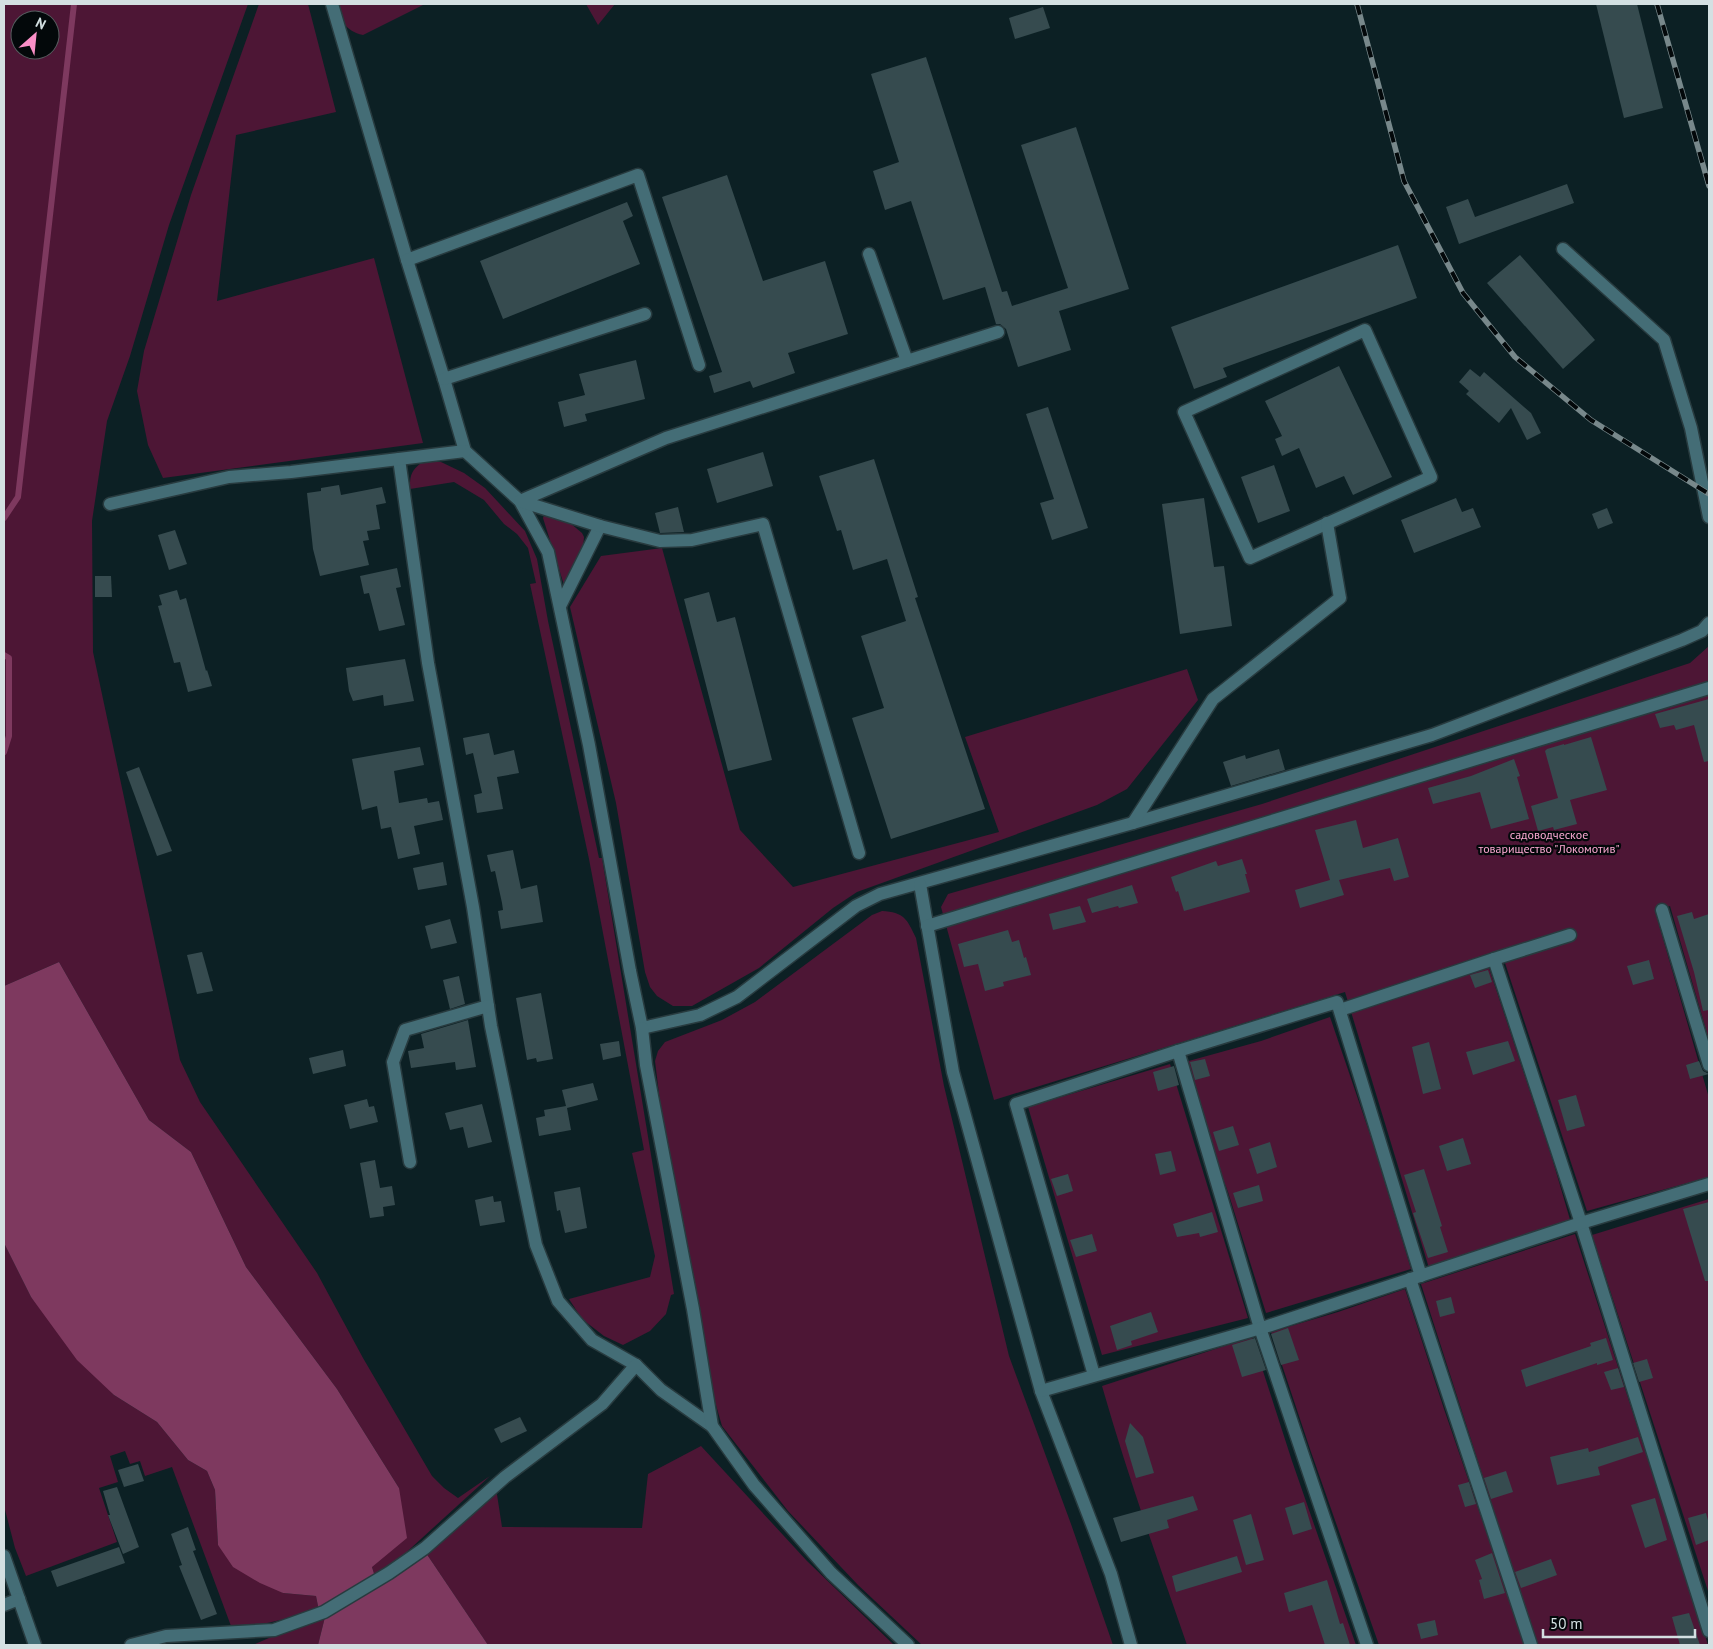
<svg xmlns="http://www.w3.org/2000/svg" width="1713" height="1649" font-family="'PT Sans',sans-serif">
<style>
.green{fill:#4d1635;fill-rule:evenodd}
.water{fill:#7e395f}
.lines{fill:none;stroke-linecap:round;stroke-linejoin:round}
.stream{stroke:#7e395f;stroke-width:6}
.building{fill:#364b4f}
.minor-casing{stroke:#283b3f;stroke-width:15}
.minor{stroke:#446d76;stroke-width:12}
.rail-casing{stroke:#78888b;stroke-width:5.5}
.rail{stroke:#03080a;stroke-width:4;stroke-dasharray:11;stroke-linecap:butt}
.labels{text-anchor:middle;stroke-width:4.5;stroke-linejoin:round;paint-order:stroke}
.park-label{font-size:12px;fill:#fba9d2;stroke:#03080a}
</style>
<rect width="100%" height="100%" fill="#0c2024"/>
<!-- green -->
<g class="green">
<path d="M4,4H248L169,225L130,356L107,421L92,521L93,652L180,1060L200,1102L317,1273L363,1358L432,1476L444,1488L458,1498L490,1476L376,1580L372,1567L399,1488L337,1389L246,1267L191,1152L149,1120L59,962L4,986ZM20,20H50V50H20Z"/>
<path d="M259,4H308L336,112L236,135L217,301L374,258L423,443L163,478L148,445L137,391L144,351L191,195Z"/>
<path d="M335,4H425L363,35C345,31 341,20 335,4Z"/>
<path d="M586,4H615L598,25Z"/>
<path d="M422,462H441L464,473L485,488L525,531L537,559L548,621L599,858H602L674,1294L671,1295L666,1314L650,1331L623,1345L604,1336L582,1319L569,1299L650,1277L655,1256L632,1153L644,1150L589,859L530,584L536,583L528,548L517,534L504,524L484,500L454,482L410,489C410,475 411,471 422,462Z"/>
<path d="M544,515L570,523L582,533L584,537L583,548L564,585L543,518Z"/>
<path d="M662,548L740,830L793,887L999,832L965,737L1187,669L1198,700L1127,789L1097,805L857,892L833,908L759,968L692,1006H673L657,996L650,987L645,972L616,803L570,607L601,556Z"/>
<path d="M1709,646V1040L1670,906L1655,911L1709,1098V1177L1587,1211L1504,960L1488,965L1552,1158L1571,1223L1429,1268L1345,992L994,1100L941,907L948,894L1262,804L1690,663Z"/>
<path d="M882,911C904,912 907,919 916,938L944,1086L1009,1356L1071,1524L1113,1645H922L858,1585L788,1511L722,1426L683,1290L655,1061L658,1051L665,1042L722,1020L755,1002L872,915Z"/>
<path d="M1330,1017L1374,1146L1411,1269L1266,1313L1228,1192L1205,1131L1185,1062L1261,1041Z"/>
<path d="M1170,1064L1248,1318L1102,1355L1028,1107Z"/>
<path d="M1709,1199V1594L1592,1235Z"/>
<path d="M1575,1234L1708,1645H1537L1421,1284Z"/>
<path d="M4,1243L31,1297L114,1395L157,1422L188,1460L207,1471L215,1490L218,1545L283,1593L316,1596L319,1611L263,1624L231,1626L172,1467L145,1476L140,1461L130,1464L125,1451L110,1456L118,1482L99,1488L117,1542L26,1576L15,1548L4,1506Z"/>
<path d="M1405,1289L1444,1409L1525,1645H1379L1311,1452L1271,1332L1338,1312Z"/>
<path d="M1252,1337L1292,1461L1356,1645H1187C1157,1559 1127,1473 1102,1386Z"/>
<path d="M701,1446L807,1561L894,1645H488L426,1553L496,1488L502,1527L642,1528L648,1474Z"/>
<path d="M326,1613L318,1645H253Z"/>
</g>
<!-- water -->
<g class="water">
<path d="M59,962L149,1120L191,1152L246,1267L337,1389L399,1488L407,1538L372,1567L376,1580L319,1611L316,1596L283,1593L260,1583L233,1567L218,1545L215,1490L207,1471L188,1460L157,1422L114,1395L77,1360L31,1297L4,1243V986Z"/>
<path d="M426,1553L488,1645H318L326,1613Z"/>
</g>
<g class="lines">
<!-- stream -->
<g class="stream">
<path d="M4,518L18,497L74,4"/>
<path d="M4,655L9,658V736L4,752"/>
</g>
</g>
<!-- building -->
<g class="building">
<path d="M1596,4H1637L1663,108L1624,118Z"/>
<path d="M1043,7L1050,28L1015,39L1009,18Z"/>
<path d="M926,57L1002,292L1007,291L1012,306L1068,288L1021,145L1076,127L1129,289L1059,311L1071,350L1018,367L1006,329L1000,324H996L985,287L943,300L911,201L885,210L873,171L899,162L871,74Z"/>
<path d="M727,175L763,281L825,261L848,334L788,353L795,373L753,388L750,381L714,393L709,376L722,372L662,197Z"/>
<path d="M1567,184L1574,203L1459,244L1446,207L1468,199L1475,217Z"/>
<path d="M627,202L633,216L623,221L640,264L503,319L480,261Z"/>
<path d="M1398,245L1417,298L1223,368L1227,377L1194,389L1171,327Z"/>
<path d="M1520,255L1595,340L1563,369L1487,283Z"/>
<path d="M636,360L645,399L585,414L587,421L564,427L558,402L585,395L579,374Z"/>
<path d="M1339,366L1392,477L1353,495L1344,476L1316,488L1299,448L1282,456L1275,439L1282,436L1265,401Z"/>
<path d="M1470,369L1480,377L1484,372L1531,413L1541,433L1527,440L1511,408L1499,423L1466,394L1469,391L1459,382Z"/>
<path d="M1048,407L1088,528L1052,540L1040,503L1054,499L1026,414Z"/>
<path d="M763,452L773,486L717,503L707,469Z"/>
<path d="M874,459L918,597L915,598L985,809L891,839L852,718L884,708L861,636L906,621L887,559L853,570L841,530L837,531L819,476Z"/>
<path d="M1274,465L1290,511L1258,523L1241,477Z"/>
<path d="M339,485L341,495L382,487L386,503L376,505L380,529L367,531L369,540L363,541L369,565L320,576L313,549L307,493L321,491V488Z"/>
<path d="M1204,498L1214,567L1224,566L1232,626L1180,634L1162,504Z"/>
<path d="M1456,498L1462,512L1473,508L1481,527L1414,553L1401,520Z"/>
<path d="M678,507L684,532L660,533L655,513Z"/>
<path d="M1607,508L1613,523L1598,529L1592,514Z"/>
<path d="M175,530L187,564L169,570L158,535Z"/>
<path d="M397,568L401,587L396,588L405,625L379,631L369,593L364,594L360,576Z"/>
<path d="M95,576H111L112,597H95Z"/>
<path d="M177,590L180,600L186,598L206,671L207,670L212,686L188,692L180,662L174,663L158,606L162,605L159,595Z"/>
<path d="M709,592L717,622L735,617L772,760L728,771L684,599Z"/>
<path d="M405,659L414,701L384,706L383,695L353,701L349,691L346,668Z"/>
<path d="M1709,699V761L1704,762L1694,725L1676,730L1674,725L1660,728L1655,714Z"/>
<path d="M489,733L494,755L514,750L519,773L497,777L503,809L477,813L474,795L482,793L473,753L466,755L463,738Z"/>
<path d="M1591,737L1607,790L1570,800L1577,824L1554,830L1553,827L1538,831L1531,806L1558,798L1545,751L1547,749L1564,744V745Z"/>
<path d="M420,747L424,765L394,771L399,803L427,798L428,803L439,801L443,820L414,826L420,854L398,859L391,827L381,829L377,806L362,810L352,759Z"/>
<path d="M1279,749L1285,770L1231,786L1223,762L1245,755L1246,759Z"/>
<path d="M1514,759L1520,776L1517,777L1529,819L1491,829L1480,792L1433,804L1428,788L1471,776Z"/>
<path d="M139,767L172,851L157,856L126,772Z"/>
<path d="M1356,820L1363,848L1398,838L1409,877L1394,881L1390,868L1339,880L1344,895L1300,908L1295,890L1330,880L1315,830Z"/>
<path d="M513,850L521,889L537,885L543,922L501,929L498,911L503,910L502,903L495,871L491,872L487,855Z"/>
<path d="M1242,859L1247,874H1245L1250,892L1184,911L1178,891L1176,892L1171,877L1216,861L1218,866Z"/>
<path d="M443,862L447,885L418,890L413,868Z"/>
<path d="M1132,885L1138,903L1119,908L1118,906L1092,913L1087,899Z"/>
<path d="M1080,906L1086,922L1053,930L1049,914Z"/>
<path d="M1692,912L1694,919L1709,914V1010L1703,1011L1694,972L1677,916Z"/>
<path d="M450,919L457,943L431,949L425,926Z"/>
<path d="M1008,930L1012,942L1019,940L1024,958L1026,957L1031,975L1003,982L1004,986L985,991L978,964L964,967L958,944Z"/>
<path d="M202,952L213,991L197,994L187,955Z"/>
<path d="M1649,960L1654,979L1633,985L1627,966Z"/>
<path d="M1488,970L1492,982L1475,988L1470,975Z"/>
<path d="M459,976L465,1004L450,1009L443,980Z"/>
<path d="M541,993L553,1059L537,1062L536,1058L527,1060L516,998Z"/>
<path d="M468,1020L476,1067L456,1070L455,1062L411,1068L408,1051L424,1048L421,1034Z"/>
<path d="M619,1041L621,1056L603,1060L600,1044Z"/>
<path d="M1508,1041L1515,1061L1473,1075L1466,1052Z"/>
<path d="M1429,1042L1441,1089L1423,1094L1412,1047Z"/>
<path d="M343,1050L346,1066L313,1074L309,1058Z"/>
<path d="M1205,1059L1210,1076L1195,1080L1190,1062Z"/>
<path d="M1699,1061L1703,1071L1709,1074L1690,1079L1686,1065Z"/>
<path d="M1174,1066L1179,1085L1158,1091L1153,1072Z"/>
<path d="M593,1083L598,1100L567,1108L571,1130L539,1136L536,1118L545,1116L544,1110L566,1106L562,1090Z"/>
<path d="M1576,1095L1585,1126L1567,1131L1558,1100Z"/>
<path d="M367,1099L369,1107L374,1106L378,1122L350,1129L344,1105Z"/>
<path d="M482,1104L492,1142L468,1148L463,1127L450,1130L445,1113Z"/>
<path d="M1233,1126L1239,1145L1219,1151L1213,1132Z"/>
<path d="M1463,1138L1471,1164L1447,1171L1439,1146Z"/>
<path d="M1270,1142L1277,1167L1257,1174L1249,1149Z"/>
<path d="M1171,1151L1176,1171L1160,1175L1155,1154Z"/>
<path d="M375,1160L380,1188L392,1186L395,1205L383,1207L384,1216L370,1218L360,1163Z"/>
<path d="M1424,1169L1442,1226L1440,1227L1448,1252L1428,1258L1413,1213L1416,1212L1404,1175Z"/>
<path d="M1068,1174L1073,1191L1057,1196L1051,1179Z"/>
<path d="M1259,1185L1263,1201L1238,1208L1233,1193Z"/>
<path d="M580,1187L587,1228L565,1233L560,1210L557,1211L554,1192Z"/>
<path d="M493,1196L494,1202L501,1201L505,1222L480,1226L475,1200Z"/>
<path d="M1709,1202V1281H1705L1683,1209Z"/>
<path d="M1212,1212L1218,1232L1200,1237L1199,1233L1177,1237L1173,1224Z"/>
<path d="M1092,1234L1097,1251L1076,1257L1070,1240Z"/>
<path d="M1451,1297L1455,1313L1440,1317L1436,1301Z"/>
<path d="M1151,1312L1158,1332L1131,1341L1132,1345L1117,1350L1110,1326Z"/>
<path d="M1288,1328L1299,1360L1281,1365L1271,1334Z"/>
<path d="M1255,1338L1266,1370L1242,1377L1232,1345Z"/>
<path d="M1606,1338L1613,1360L1597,1365V1363L1526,1387L1521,1370L1591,1346L1590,1343Z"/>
<path d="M1647,1359L1653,1378L1639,1382L1633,1363Z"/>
<path d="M1618,1368L1624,1387L1611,1390L1604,1372Z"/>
<path d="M520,1417L527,1431L501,1443L494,1429Z"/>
<path d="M1130,1423L1143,1437L1154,1473L1136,1478L1125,1441Z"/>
<path d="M1638,1437L1643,1452L1598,1467L1600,1475L1557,1485L1550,1457L1588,1448L1589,1452Z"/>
<path d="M138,1464L144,1481L124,1487L118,1470Z"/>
<path d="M1506,1471L1513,1492L1491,1499L1484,1478Z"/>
<path d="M1469,1482L1476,1504L1465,1507L1458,1485Z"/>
<path d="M117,1487L139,1547L123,1554L108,1515H110L103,1491Z"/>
<path d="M1193,1496L1198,1510L1167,1520L1169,1528L1121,1542L1113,1518Z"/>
<path d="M1655,1498L1667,1540L1645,1548L1631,1505Z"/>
<path d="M1304,1502L1312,1529L1293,1535L1285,1508Z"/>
<path d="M1706,1513L1709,1524V1540L1696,1545L1688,1518Z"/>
<path d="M1251,1514L1264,1560L1246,1565L1233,1520Z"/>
<path d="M188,1527L196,1550L193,1551L217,1614L201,1620L179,1566L182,1565L171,1534Z"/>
<path d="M119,1547L125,1563L57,1587L51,1571Z"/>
<path d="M1492,1553L1505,1593L1484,1599L1479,1580L1482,1579L1475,1560Z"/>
<path d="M1237,1556L1242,1572L1176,1592L1172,1576Z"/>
<path d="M1551,1559L1557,1575L1521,1588L1515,1572Z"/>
<path d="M1327,1580L1340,1624L1343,1623L1350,1645H1325L1312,1605L1289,1612L1284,1593Z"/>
<path d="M1689,1613L1700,1645H1680L1672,1617Z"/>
<path d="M1435,1620L1438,1635L1421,1639L1417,1624Z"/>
</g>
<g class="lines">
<defs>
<g id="minor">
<path d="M332,4L407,260L444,379L465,451L520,501L548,552L589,745L630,971L642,1028L700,1015L737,997L856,906L880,894L1133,823L1432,735L1682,640L1702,631L1709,623"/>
<path d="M1563,249L1664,340L1691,428L1709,517"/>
<path d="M407,260L638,175L699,365"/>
<path d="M1365,330L1431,477L1250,558L1184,412Z"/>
<path d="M907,361L998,332"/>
<path d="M444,379L645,314"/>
<path d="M399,459L428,663L473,907L491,1026L536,1245L558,1301L592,1340L636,1365L661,1390L712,1426"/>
<path d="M110,504L229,477L291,472L465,451"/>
<path d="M560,606L600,526"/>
<path d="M1133,823L1213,699L1340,598L1327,523"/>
<path d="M859,853L763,524L692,540L660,541L600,526L520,501L666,438L907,361L869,254"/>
<path d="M920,884L953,1072L1041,1391L1111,1574L1131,1645"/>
<path d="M1662,910L1709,1065"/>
<path d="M927,926L1709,688"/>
<path d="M1494,959L1570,935"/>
<path d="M1340,1010L1494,959L1581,1223L1709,1631"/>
<path d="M642,1028L646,1065L693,1309L712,1426L754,1485L831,1573L908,1645"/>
<path d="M1178,1051L1337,1002L1421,1276"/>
<path d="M410,1162L393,1062L405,1030L488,1006"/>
<path d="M1410,1279L1531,1645"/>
<path d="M1094,1375L1016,1104L1178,1051L1260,1328L1367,1645"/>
<path d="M1041,1391L1268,1326L1581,1223L1709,1184"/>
<path d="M4,1556L35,1645"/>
<path d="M4,1605L19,1599"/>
<path d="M131,1645L166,1636L274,1630L324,1612L389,1573L425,1548L505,1477L602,1404L636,1365"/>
</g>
</defs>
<!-- minor casing -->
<use href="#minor" class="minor-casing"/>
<!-- minor -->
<use href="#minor" class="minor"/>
<defs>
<g id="rail">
<path d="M1357,4L1404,181L1463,293L1515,357L1591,420L1709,494"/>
<path d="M1657,4L1709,186"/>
</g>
</defs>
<!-- rail casing -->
<use href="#rail" class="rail-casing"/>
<!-- rail -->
<use href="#rail" class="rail"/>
</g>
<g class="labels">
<!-- park labels -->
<g class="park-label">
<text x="1549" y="839">садоводческое<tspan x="1549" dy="14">товарищество "Локомотив"</tspan></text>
</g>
</g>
<!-- border -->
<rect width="1713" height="1649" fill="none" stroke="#d4e0e2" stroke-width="10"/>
<!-- north arrow -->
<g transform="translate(35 35) rotate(27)"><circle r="24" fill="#03080a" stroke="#575e60"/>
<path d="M0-4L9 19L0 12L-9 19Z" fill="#fa8fc7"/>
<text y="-8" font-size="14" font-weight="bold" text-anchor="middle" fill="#d4e0e2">N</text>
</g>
<!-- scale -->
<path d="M1543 1629v8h152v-8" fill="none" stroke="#d4e0e2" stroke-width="2.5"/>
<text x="1550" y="1629" font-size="15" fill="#d4e0e2" stroke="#03080a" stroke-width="4" paint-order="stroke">50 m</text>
</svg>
